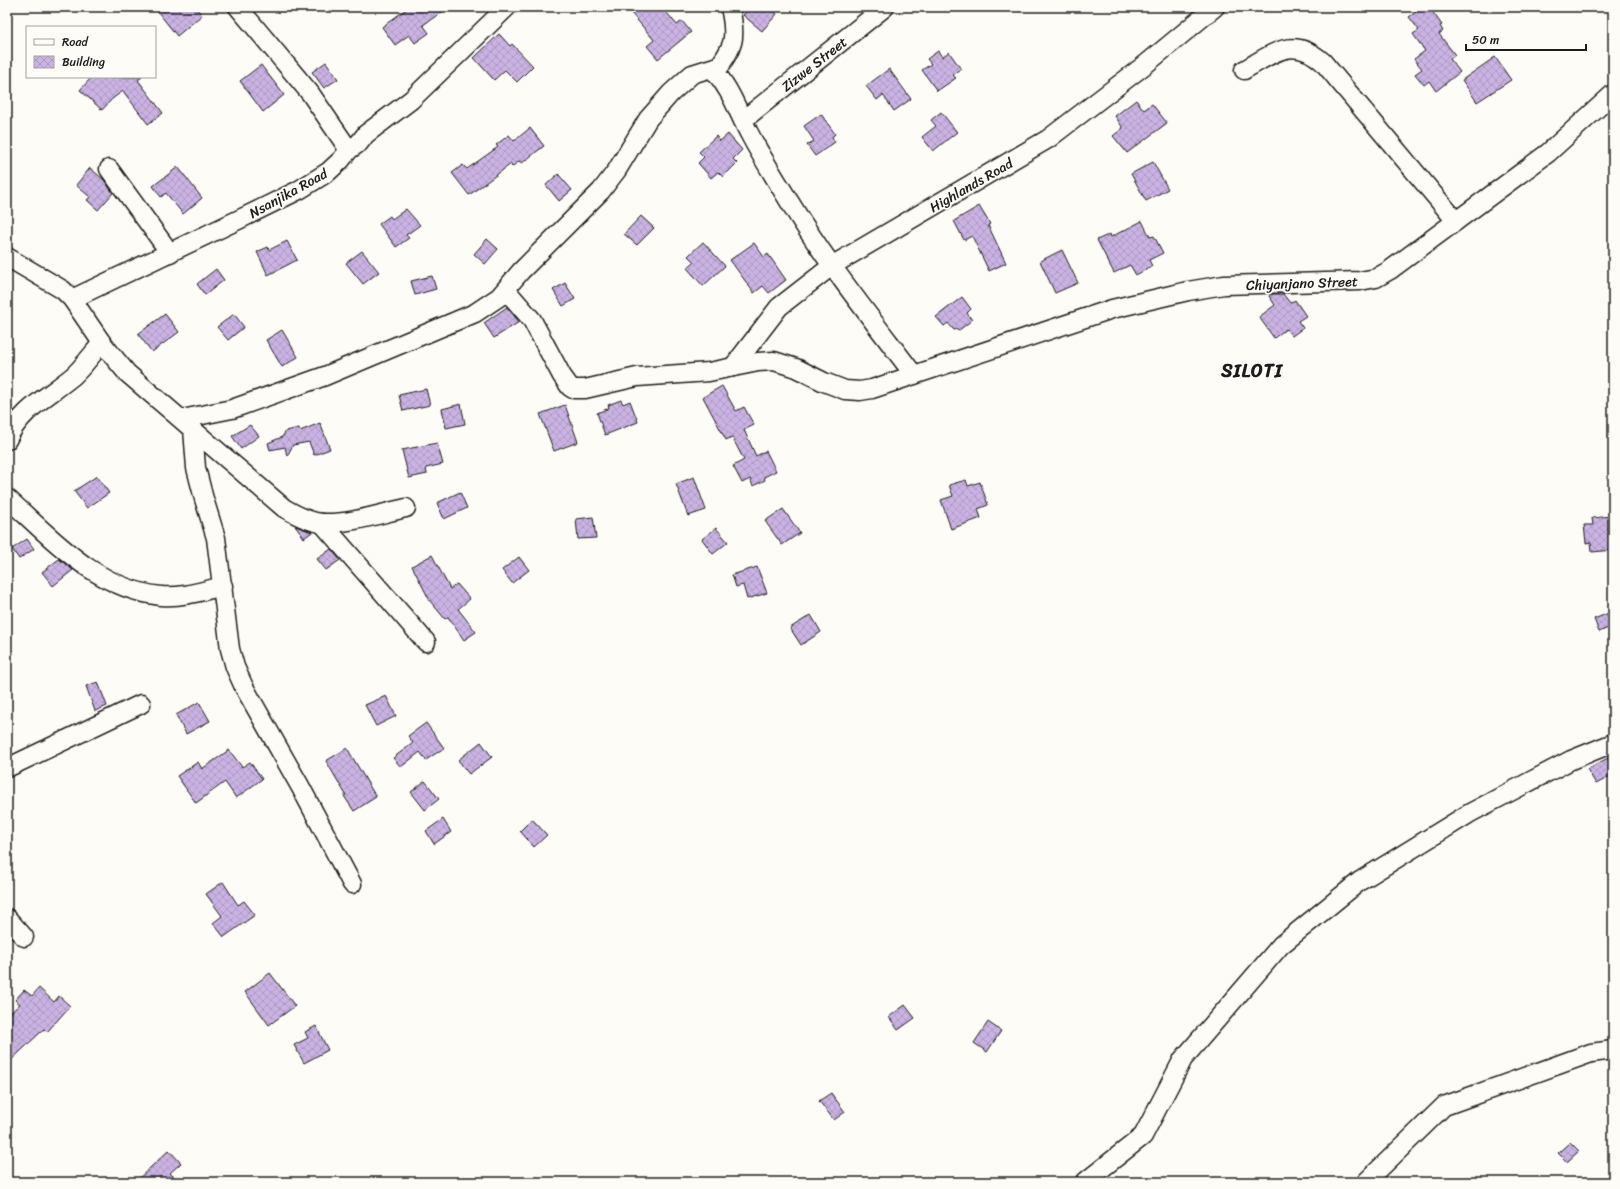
<svg xmlns="http://www.w3.org/2000/svg" width="1620" height="1189" font-family="Sriracha,sans-serif">
<style>
.building{fill:url(#building-cross-hatch);stroke:#1c1c1c}
.lines{fill:none;stroke-linecap:round;stroke-linejoin:round}
.minor-casing{stroke:#1c1c1c;stroke-width:21}
.minor{stroke:#fdfcf7;stroke-width:18}
.labels{text-anchor:middle;stroke-width:3.5;stroke-linejoin:round;paint-order:stroke}
.street-label{font-size:14px;fill:#1c1c1c;stroke:#fdfcf7}
.district-label{font-size:18px;font-weight:bold;letter-spacing:1px;fill:#1c1c1c;stroke:#fdfcf7}
</style>
<defs>
<pattern id="building-cross-hatch" width="8" height="8" patternUnits="userSpaceOnUse"><rect width="8" height="8" fill="#cab3e3"/><path d="M0 0l8 8M0 8l8-8" fill="none" stroke="#ad99c2"/></pattern>
</defs>
<rect width="100%" height="100%" fill="#fdfcf7"/>
<filter id="ink" filterUnits="userSpaceOnUse"><feTurbulence type="fractalNoise" baseFrequency=".025" numOctaves="2"/><feDisplacementMap in="SourceGraphic" scale="8" xChannelSelector="R" yChannelSelector="G"/><feConvolveMatrix kernelMatrix="1 2 1 2 8 2 1 2 1" color-interpolation-filters="sRGB"/></filter>
<g filter="url(#ink)">
<!-- building -->
<g class="building">
<path d="M154,7H195L202,15L177,36Z"/>
<path d="M409,7H449L423,25L429,33L415,43L409,35L395,45L382,27Z"/>
<path d="M626,7H662L677,25L682,21L691,32L658,59L647,46L654,40Z"/>
<path d="M750,7H769L777,14L762,31L743,15Z"/>
<path d="M1423,7H1429L1442,25L1440,26L1443,31L1439,34L1455,55L1450,59L1460,72L1436,91L1429,81L1424,85L1415,74L1422,69L1414,59L1425,51L1413,34L1419,30L1409,17Z"/>
<path d="M499,34L510,46L512,44L533,66L517,82L505,70L494,80L474,58Z"/>
<path d="M938,51L942,57L949,52L961,69L953,75L956,78L937,91L922,70L931,64L927,59Z"/>
<path d="M1495,57L1511,80L1477,102L1462,80Z"/>
<path d="M326,62L338,79L324,88L312,72Z"/>
<path d="M261,65L284,95L263,112L240,81Z"/>
<path d="M889,69L911,99L894,111L883,95L877,100L866,86Z"/>
<path d="M92,77H142L138,80L163,113L148,124L123,91L112,99L102,110L80,90Z"/>
<path d="M1136,100L1144,110L1152,104L1167,123L1127,153L1113,136L1123,128L1115,116Z"/>
<path d="M941,112L957,132L933,151L922,137L936,126L931,120Z"/>
<path d="M821,114L835,134L832,137L835,142L815,156L807,145L814,141L804,126Z"/>
<path d="M530,128L544,146L522,163L519,161L512,167L511,164L469,195L452,173L463,165L467,169L498,147L496,145L509,135L514,141Z"/>
<path d="M728,134L742,150L733,159L737,163L723,177L718,172L711,178L698,163L704,157L699,152L716,136L720,141Z"/>
<path d="M1153,162L1168,189L1146,201L1131,174Z"/>
<path d="M178,167L202,198L183,214L166,193L161,197L153,186Z"/>
<path d="M90,168L104,180L113,193L98,210L87,200L90,197L76,185Z"/>
<path d="M558,174L572,190L559,201L546,185Z"/>
<path d="M979,206L990,224L988,225L1006,263L989,271L972,236L964,240L954,221Z"/>
<path d="M406,209L420,225L406,235L409,238L396,247L379,224L390,216L392,219Z"/>
<path d="M641,216L654,228L637,245L624,234Z"/>
<path d="M1142,221L1150,237L1154,236L1163,253L1149,260L1152,266L1136,275L1130,265L1114,273L1097,240L1110,234L1111,237Z"/>
<path d="M487,239L498,249L485,264L474,254Z"/>
<path d="M287,241L297,260L268,275L257,252L268,247L269,250Z"/>
<path d="M703,242L725,266L703,286L687,268L694,262L688,256Z"/>
<path d="M754,243L764,257L768,254L786,280L769,293L763,286L754,293L730,260Z"/>
<path d="M1062,250L1078,283L1055,293L1040,261Z"/>
<path d="M362,251L379,272L363,284L346,263Z"/>
<path d="M216,269L224,280L205,295L197,284Z"/>
<path d="M432,276L436,289L415,295L411,281Z"/>
<path d="M565,283L575,299L563,306L553,290Z"/>
<path d="M1272,294H1283L1290,303L1295,300L1306,316L1298,321L1303,328L1292,336L1286,329L1274,338L1259,317L1275,305L1269,296Z"/>
<path d="M962,297L971,309L967,313L972,320L958,331L956,329L954,330L948,323L944,326L936,317Z"/>
<path d="M507,307L519,322L494,338L484,323Z"/>
<path d="M165,314L179,332L152,352L138,334Z"/>
<path d="M234,314L244,327L228,340L217,327Z"/>
<path d="M282,330L298,357L282,367L266,340Z"/>
<path d="M722,386L736,411L744,407L754,425L744,430L756,456L766,451L776,471L764,477L765,480L753,486L750,479L742,483L733,466L744,460L732,437L726,440L703,397Z"/>
<path d="M426,389L430,405L403,411L399,395Z"/>
<path d="M621,400L623,404L630,401L638,422L605,435L597,413L609,408L608,405Z"/>
<path d="M461,404L465,424L446,428L442,409Z"/>
<path d="M565,405L578,442L554,451L540,414Z"/>
<path d="M320,423L330,449L314,455L309,442L293,445L287,456L285,447L270,450L268,443L282,437L286,431L299,428L300,431Z"/>
<path d="M250,425L259,436L241,449L232,436Z"/>
<path d="M437,443L443,464L426,468L427,474L409,478L402,450Z"/>
<path d="M97,476L109,493L87,508L74,491Z"/>
<path d="M694,477L706,510L688,516L676,484Z"/>
<path d="M966,480L968,486L980,482L988,505L978,509L981,518L951,529L941,500L953,496L949,485Z"/>
<path d="M460,492L467,508L444,519L437,503Z"/>
<path d="M783,509L800,533L782,545L765,521Z"/>
<path d="M1611,516L1613,550L1592,552L1591,542L1586,543L1584,525H1593L1592,518Z"/>
<path d="M593,517L596,538L578,539L576,519Z"/>
<path d="M295,526L304,529L312,532L304,538Z"/>
<path d="M716,528L728,542L713,554L702,539Z"/>
<path d="M27,539L34,549L19,559L12,549Z"/>
<path d="M331,549L340,560L326,570L317,559Z"/>
<path d="M432,555L450,589L457,584L470,599L458,609L476,632L464,640L448,617L445,619L430,601L412,566Z"/>
<path d="M519,557L529,570L512,583L502,570Z"/>
<path d="M59,559L73,570L53,586L42,572Z"/>
<path d="M757,567L767,593L747,599L743,585L736,587L732,575Z"/>
<path d="M1609,613L1613,626L1599,632L1594,619Z"/>
<path d="M811,615L821,632L801,645L790,628Z"/>
<path d="M98,682L107,706L95,711L86,686Z"/>
<path d="M386,696L396,716L376,726L365,705Z"/>
<path d="M199,702L210,721L186,734L176,715Z"/>
<path d="M426,723L444,748L426,760L420,752L401,767L393,758L413,743L408,736Z"/>
<path d="M481,742L492,757L469,774L458,760Z"/>
<path d="M347,748L376,797L354,811L344,796L346,795L326,761Z"/>
<path d="M229,750L242,767L250,762L262,779L236,798L225,782L196,803L177,776L198,762L202,769Z"/>
<path d="M1608,758L1613,766V775L1596,784L1587,769Z"/>
<path d="M425,781L439,799L425,810L411,792Z"/>
<path d="M443,819L451,832L434,844L426,831Z"/>
<path d="M532,819L547,835L534,847L520,831Z"/>
<path d="M223,882L238,905L244,901L255,915L224,937L213,923L222,916L206,894Z"/>
<path d="M270,973L295,1006L269,1025L245,992Z"/>
<path d="M39,988L54,1002L59,996L70,1006L47,1032L44,1029L7,1064V1016L20,1004L15,1000L24,990L32,996Z"/>
<path d="M905,1005L915,1018L898,1030L889,1017Z"/>
<path d="M988,1022L1001,1031L987,1052L974,1043Z"/>
<path d="M316,1026L328,1050L304,1063L294,1045L308,1038L305,1032Z"/>
<path d="M831,1093L845,1112L834,1120L819,1101Z"/>
<path d="M1570,1142L1579,1151L1567,1162L1558,1153Z"/>
<path d="M169,1150L181,1163L170,1173L179,1182H135Z"/>
</g>
<g class="lines">
<defs>
<g id="minor">
<path d="M238,7L310,93L349,150"/>
<path d="M730,7C737,40 734,46 715,72C731,90 738,112 749,133C761,156 775,178 789,201C826,262 871,318 914,375"/>
<path d="M1244,70C1274,53 1293,35 1323,62L1456,221"/>
<path d="M743,120L885,7"/>
<path d="M109,169L170,253"/>
<path d="M7,257L63,290L72,299L102,343L127,373L284,508C296,515 309,522 322,523C350,524 379,514 406,508"/>
<path d="M506,290L532,320L562,376L570,387L573,389H585L637,377L709,372L758,362L774,361L796,368L824,382L845,390L860,391L872,389L1112,309L1188,291L1224,285L1360,281L1376,278L1390,270L1548,153L1613,94"/>
<path d="M72,299L240,219L299,190L328,172L341,160L349,150L359,143L366,134L411,100L507,7"/>
<path d="M733,367L779,307L833,265L1048,139L1146,64L1215,7"/>
<path d="M182,419L232,409L325,376L475,313L499,297L521,271L601,191L617,170L648,119L671,93L692,74L721,65"/>
<path d="M193,429L196,468L204,499L216,538L230,649L235,667L244,687L300,786L352,884"/>
<path d="M7,440C20,410 49,396 73,376C84,366 92,354 102,343"/>
<path d="M7,498C53,539 96,589 161,596C181,598 203,591 223,586"/>
<path d="M322,523L426,642"/>
<path d="M7,768L141,704"/>
<path d="M7,918L24,937"/>
<path d="M1085,1182L1143,1136L1183,1059L1281,945L1360,881L1470,813L1571,760L1613,743"/>
<path d="M1366,1182L1444,1106L1591,1053L1613,1050"/>
</g>
</defs>
<!-- minor casing -->
<use href="#minor" class="minor-casing"/>
<!-- minor -->
<use href="#minor" class="minor"/>
</g>
</g>
<g class="labels">
<!-- street labels -->
<g class="street-label">
<text transform="translate(814 64) rotate(-38)" y="5">Zizwe Street</text>
<text transform="translate(971 185) rotate(-30)" y="5">Highlands Road</text>
<text transform="translate(288 193) rotate(-29)" y="5">Nsanjika Road</text>
<text transform="translate(1302 283) rotate(-2)" y="5">Chiyanjano Street</text>
</g>
<!-- district labels -->
<g class="district-label">
<text x="1252" y="377">SILOTI</text>
</g>
</g>
<!-- margin -->
<rect width="1620" height="1189" fill="none" stroke="#fdfcf7" stroke-width="24"/>
<rect x="12" y="12" width="1596" height="1165" fill="none" stroke="#1c1c1c" stroke-width="1.5" filter="url(#ink)"/>
<!-- legend -->
<rect x="26" y="26" width="130" height="52" fill="#fdfcf7" stroke="#a3a29f"/>
<rect x="34" y="39" width="20" height="6" fill="#fdfcf7" stroke="#a3a29f"/>
<text x="62" y="46" font-size="12" fill="#1c1c1c">Road</text>
<rect x="34" y="56" width="20" height="12" fill="url(#building-cross-hatch)" stroke="#a3a29f"/>
<text x="62" y="66" font-size="12" fill="#1c1c1c">Building</text>
<!-- scale -->
<path d="M1466 44v6h120v-6" fill="none" stroke="#1c1c1c" stroke-width="2"/>
<text x="1472" y="44" font-size="12" fill="#1c1c1c" stroke="#fdfcf7" stroke-width="3" paint-order="stroke">50 m</text>
</svg>
